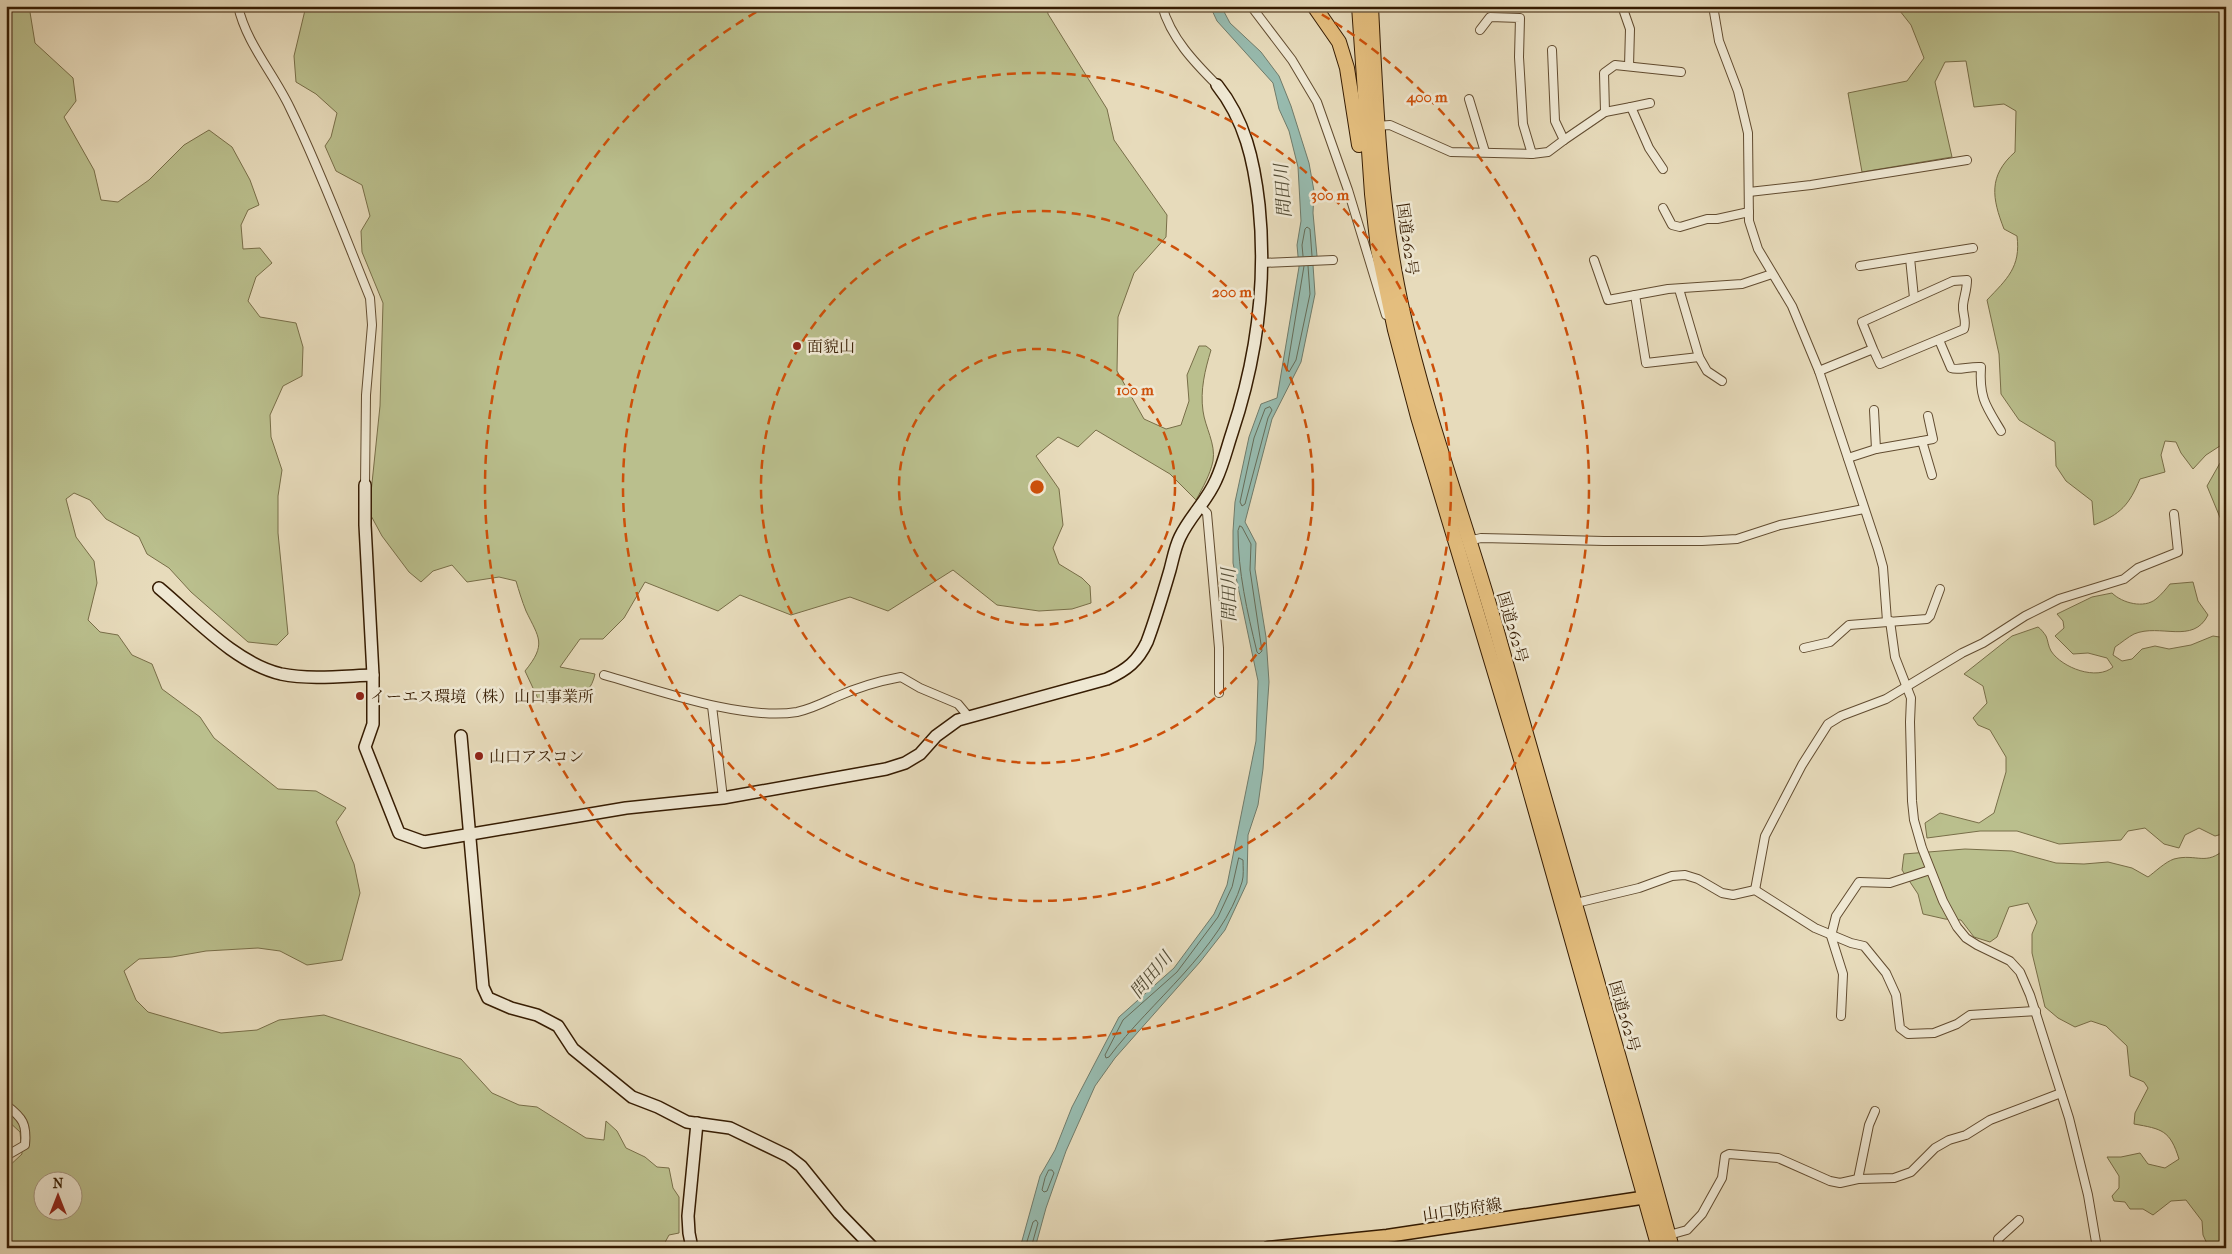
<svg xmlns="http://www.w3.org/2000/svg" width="2232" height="1254" font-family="'IM FELL French Canon','Noto Serif JP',serif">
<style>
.green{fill:#babf8d;stroke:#786e48;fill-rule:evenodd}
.water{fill:#97bbaf;stroke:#707b6a}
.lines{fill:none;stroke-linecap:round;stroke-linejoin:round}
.shore{stroke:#666c58;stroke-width:1}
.street-casing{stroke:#624c30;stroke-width:10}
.secondary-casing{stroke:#361c02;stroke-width:14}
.primary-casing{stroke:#361c02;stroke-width:15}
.highway-casing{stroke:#361c02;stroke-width:16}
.street{stroke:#efe8d3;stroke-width:8}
.secondary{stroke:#efe8d3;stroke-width:11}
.primary{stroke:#e4be7e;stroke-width:12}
.highway{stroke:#e4be7e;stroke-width:14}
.ring{fill:none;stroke:#cd500a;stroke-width:2.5;stroke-dasharray:9 6}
.poi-dot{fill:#8f2418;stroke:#efe8d3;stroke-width:2}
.labels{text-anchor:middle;stroke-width:5;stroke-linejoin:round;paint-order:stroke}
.street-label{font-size:16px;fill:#361c02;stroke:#efe8d3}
.poi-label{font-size:16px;fill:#361c02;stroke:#efe8d3;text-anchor:start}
.water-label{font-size:18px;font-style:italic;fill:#534c36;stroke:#efe8d3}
.centre{fill:#cd500a;stroke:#efe8d3;stroke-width:2.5}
.ring-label{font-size:15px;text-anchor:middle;font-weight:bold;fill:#cd500a;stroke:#efe8d3;stroke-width:5;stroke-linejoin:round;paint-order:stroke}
</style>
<rect width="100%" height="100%" fill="#e7dbbb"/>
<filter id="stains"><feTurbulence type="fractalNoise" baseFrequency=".004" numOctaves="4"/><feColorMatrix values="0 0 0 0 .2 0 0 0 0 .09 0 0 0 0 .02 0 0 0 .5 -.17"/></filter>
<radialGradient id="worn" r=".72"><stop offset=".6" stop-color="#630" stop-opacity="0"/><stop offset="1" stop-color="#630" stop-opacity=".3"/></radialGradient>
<!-- green -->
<g class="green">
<path d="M6,6H29L35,43L73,78L76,101L64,117L94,170L101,200L118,202L149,180L184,145L209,130L232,147L250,180L259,205L248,210L241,225L243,249L260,248L272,263L256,277L248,301L260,317L296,323L303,347L302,376L283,386L270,415L271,437L282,470L278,496V533L288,634L277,645L248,642L191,592L169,568L147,554L139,537L106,519L90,500L74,493L66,499L76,537L94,561L97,583L88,620L100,632L118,635L132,655L152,664L162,689L200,717L214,738L278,789L316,791L346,808L336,822L354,864L360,893L342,960L307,965L280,951L258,948L206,951L172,957L139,959L124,971L136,1000L148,1012L221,1033L257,1030L279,1020L324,1015L461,1059L492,1093L519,1105L537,1107L586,1138L604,1140L606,1121L617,1131L626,1148L645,1157L657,1167L669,1168L673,1188L679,1197V1233L669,1235L662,1248H6V1169L22,1154L20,1132L6,1119ZM42,1182H72V1212H42Z"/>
<path d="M306,6H1047L1048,14L1107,109L1114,140L1167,215L1166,237L1134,273L1118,317L1117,371L1144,419L1166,429L1181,425L1189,401L1187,375L1199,346H1206L1211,350C1205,370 1200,390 1203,411C1205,427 1216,444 1213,461C1210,475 1203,487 1196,500L1170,474L1096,430L1078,447L1058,437L1036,456L1059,489L1063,525L1053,548L1059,564L1082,578L1090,586L1091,603L1072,609L1039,611L997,605L953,570L888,611L850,597L791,615L740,595L718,611L645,582L624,618L603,639H580L560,667L595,674C589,703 565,699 540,703L525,671C547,644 539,638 526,611C522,601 519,591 516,581L499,577L467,582L452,565L433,571L421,582L409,572L382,536L369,512L380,406L383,303L362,252L361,231L370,216L362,185L336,171L325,146L331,137L337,113L316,94L296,82L294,56Z"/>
<path d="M1896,6H2226V442L2206,455L2193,469L2181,453L2176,442L2165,441L2161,455L2165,472L2140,479C2129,505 2121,514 2094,525L2092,501L2066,481L2056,466L2055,442L2019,420L2001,394L1999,354L1987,300C2007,279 2021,267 2017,236L2004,229C1992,198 1988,176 2015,152L2016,111L2004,104L1974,107L1966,61L1945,62L1935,82L1952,157L1862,172L1848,93L1907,81L1924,58L1911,25Z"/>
<path d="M2226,459V532L2207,486L2220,463Z"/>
<path d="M2193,582L2198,601L2208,615C2193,645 2160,623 2134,634C2128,637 2121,643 2115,647L2113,655L2122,661L2132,659L2142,649L2155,646L2169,649L2191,645L2213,636L2226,638V833L2215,836L2199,828L2185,835L2179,848L2164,844L2145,828L2128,831L2121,840L2059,844L2017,831H1980L1927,838L1925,823L1940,813L1979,823L1994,813L2006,772V757L1990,730L1978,725L1973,718L1987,703L1983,686L1964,674L2012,636L2038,627C2041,629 2044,633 2046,636C2048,640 2048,646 2051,651C2062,668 2097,681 2113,667L2107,658L2088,653L2073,654L2055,636L2064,628L2063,621L2057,614L2092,597L2112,593C2122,603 2144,609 2156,599C2161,595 2166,589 2170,584Z"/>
<path d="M2226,848V1248H2209L2203,1235L2202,1221L2186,1200L2171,1201L2153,1215L2143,1209H2130L2125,1202L2114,1201L2112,1196L2119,1188V1176L2107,1157H2121L2140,1153L2148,1164L2165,1168L2179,1159C2170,1130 2162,1129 2134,1124L2135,1113L2148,1088L2144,1082L2130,1076L2127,1046L2106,1026L2091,1021L2075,1027L2058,1018L2045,1007L2032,953V934L2037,922L2028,903L2009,907L1997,937L1990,942L1974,937L1961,920L1945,919L1923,914L1918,894L1902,870L1904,854L1965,849L2012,851L2056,863L2084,864L2108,862L2132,868L2148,877C2155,872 2165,862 2174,859C2197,853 2206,867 2226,848Z"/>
</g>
<!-- water -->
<path class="water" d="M1210,6H1221L1230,23L1261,52L1279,76L1291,106L1309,163L1314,191L1313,213L1317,256L1313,265L1315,294L1301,362L1272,419L1245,522L1256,543L1255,569L1266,637L1269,682L1263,769L1258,805L1248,835L1247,883L1225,930L1200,962L1115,1058L1095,1086L1066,1151L1046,1208L1035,1248H1020L1040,1176L1055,1150L1072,1107L1119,1017L1174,968L1214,914L1227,885L1256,741L1258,681L1233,563V531L1235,502L1249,437L1261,404L1277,398L1299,267L1297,245L1301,221L1298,167L1289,131L1279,109L1273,83L1217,21Z"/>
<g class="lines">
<!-- shore -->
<g class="shore">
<path d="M1303,256L1302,245L1305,229L1307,227L1310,229L1312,256"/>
<path d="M1304,266L1287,369L1289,372L1296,360L1310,294L1308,266"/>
<path d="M1270,407L1272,410L1268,418L1245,504L1242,506L1240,502L1254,438L1265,409Z"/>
<path d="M1240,526L1242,527L1251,544L1250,570L1262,651L1259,654L1257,652C1247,611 1238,572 1238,531Z"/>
<path d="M1239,858L1243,860C1243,867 1244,876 1242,882C1222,949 1150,1002 1109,1057L1106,1058L1105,1055L1123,1020L1177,972L1218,917L1232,887Z"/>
<path d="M1049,1170H1052L1054,1173L1047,1191L1044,1192L1042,1190L1045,1178Z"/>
<path d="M1025,1248L1033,1222L1036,1220L1038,1223L1031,1248"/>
</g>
<defs>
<g id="street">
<path d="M238,6C246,43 274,74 290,108C320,169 344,234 370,298L372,325L366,395L365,485"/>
<path d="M1162,6C1171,38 1194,62 1217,85"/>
<path d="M1251,6L1292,60L1317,102L1348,190L1386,315"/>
<path d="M1622,6L1630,29L1629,66"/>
<path d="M1713,6L1719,41L1738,91L1748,133L1749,221L1758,249L1792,306L1819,371L1878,549L1883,567L1887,621"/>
<path d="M1480,30L1490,17L1520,18L1519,57L1523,124L1532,154L1548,152L1564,140L1555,121L1552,50"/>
<path d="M1469,99L1485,152"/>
<path d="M1631,107L1650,103"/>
<path d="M1605,112L1604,73L1615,65L1681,72"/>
<path d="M1377,126L1390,125L1451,152L1532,154"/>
<path d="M1564,140L1605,112L1631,107L1649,148L1663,169"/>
<path d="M1749,192L1811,185L1967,160"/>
<path d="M1663,208L1672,225L1680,227L1707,219H1717L1749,212"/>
<path d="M1594,260L1608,300L1668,289L1742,284L1772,274"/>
<path d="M1262,263L1333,260"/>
<path d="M1860,266L1910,258"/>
<path d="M1679,289L1699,357L1707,371L1722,381"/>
<path d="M1635,295L1646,363L1699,357"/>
<path d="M1914,298L1910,258L1973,248"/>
<path d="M1939,340L1951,368C1958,371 1970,366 1981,367C1979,398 1986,406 2001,431"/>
<path d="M1819,371L1873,349L1862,322L1953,281L1967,280C1967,290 1964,296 1963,305C1962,314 1967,320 1964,329L1880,364L1873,349"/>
<path d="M1874,410L1876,449"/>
<path d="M1922,441L1933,439L1928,416"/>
<path d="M1848,458L1876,449L1922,441L1932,475"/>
<path d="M1201,507L1207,513L1219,648V693"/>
<path d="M1468,541L1481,538L1604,541H1702L1737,539L1780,525L1864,509"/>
<path d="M1890,621L1895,657L1911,698L1910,722L1912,801L1914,820L1922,848L1943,901L1957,927L1966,938L1977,945L2010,961L2020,972L2030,995L2069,1118L2088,1195L2097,1248"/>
<path d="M1804,648L1830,642L1849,625L1927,619L1930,616L1940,589"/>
<path d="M604,675C657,690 743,721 797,712C811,709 823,703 836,697C856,688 879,681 901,677L920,688L958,704L968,716"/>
<path d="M712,706L723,798"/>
<path d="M1755,890L1765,836L1802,765L1828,724L1841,716L1886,699L1962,653L1983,643L2025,616L2059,599L2124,579L2138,568L2178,552L2174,514"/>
<path d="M1572,904L1639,888L1672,876L1685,875L1698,879L1722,893L1733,895L1755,890L1815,928L1851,943L1864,946L1886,973L1896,995L1900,1028L1908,1034L1934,1033L1957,1024L1970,1015L2036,1011"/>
<path d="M1841,1016L1843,974L1831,936L1836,916L1859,882L1890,883L1930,870"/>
<path d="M6,1105C23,1118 27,1124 25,1145L6,1156"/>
<path d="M1858,1179L1869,1125L1875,1111"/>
<path d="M1669,1235L1687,1230L1702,1214L1722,1178L1725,1156L1729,1154L1778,1158L1830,1181L1840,1183L1858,1179L1894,1178L1911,1172L1935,1148L1949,1140L1966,1135L1990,1120L2061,1093"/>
<path d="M1999,1248L1998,1239L2019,1220"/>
</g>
<g id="secondary">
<path d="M365,485V525L373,675V724L365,747L399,833L424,842L626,808L723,798L886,769L905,763L920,754L936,736L958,720L1107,679C1127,670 1138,661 1147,642C1156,618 1163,594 1170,570C1173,559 1175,547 1180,537C1190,516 1207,501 1216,480C1223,465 1227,448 1232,433C1257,358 1267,283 1259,205C1254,161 1245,120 1217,85"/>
<path d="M159,588C195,618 235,663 281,674C310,680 344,676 373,675"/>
<path d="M461,736L483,987L488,998L511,1008L537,1015L558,1026L573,1049L632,1097L658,1107L687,1122L730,1128L788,1156L801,1166L839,1213L873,1248"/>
<path d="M692,1248L689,1233L688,1216L697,1123"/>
</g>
<path id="primary" d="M1268,1248L1387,1236L1654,1196"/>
<g id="highway">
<path d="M1314,6L1339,42L1347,68L1359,145"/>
<path d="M1359,6L1372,194L1378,249L1395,330L1418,417L1523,766L1659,1248"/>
<path d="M1371,6C1376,109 1380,213 1403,313C1427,420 1466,523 1496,628C1554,835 1616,1041 1672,1248"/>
</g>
</defs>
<!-- street casing -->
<use href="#street" class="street-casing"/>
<!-- secondary casing -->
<use href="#secondary" class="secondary-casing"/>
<!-- primary casing -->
<use href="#primary" class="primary-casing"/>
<!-- highway casing -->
<use href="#highway" class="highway-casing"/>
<!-- street -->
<use href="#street" class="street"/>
<!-- secondary -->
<use href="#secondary" class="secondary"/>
<!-- primary -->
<use href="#primary" class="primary"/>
<!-- highway -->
<use href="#highway" class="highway"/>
</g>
<!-- distance rings -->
<g class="ring">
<circle cx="1037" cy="487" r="138"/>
<circle cx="1037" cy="487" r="276"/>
<circle cx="1037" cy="487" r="414"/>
<path d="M1309 7A552 552 0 1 1 765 7"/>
</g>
<!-- markers -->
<g class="poi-dot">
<circle cx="797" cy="346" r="5"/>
<circle cx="360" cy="696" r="5"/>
<circle cx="479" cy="756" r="5"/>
</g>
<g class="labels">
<!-- street labels -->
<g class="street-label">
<text transform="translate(1408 239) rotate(82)" y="6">国道262号</text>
<text transform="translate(1513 627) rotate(74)" y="6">国道262号</text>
<text transform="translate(1625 1016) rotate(74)" y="6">国道262号</text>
<text transform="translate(1462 1209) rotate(-8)" y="6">山口防府線</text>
</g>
<!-- poi labels -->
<g class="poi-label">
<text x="807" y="352">面貌山</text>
<text x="370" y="702">イーエス環境（株）山口事業所</text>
<text x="489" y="762">山口アスコン</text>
</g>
<!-- water labels -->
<g class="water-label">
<text transform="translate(1283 191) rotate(-94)" y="6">問田川</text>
<text transform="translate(1229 595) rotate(-91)" y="6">問田川</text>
<text transform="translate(1151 975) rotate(-50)" y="6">問田川</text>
</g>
</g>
<circle cx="1037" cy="487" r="8" class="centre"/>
<g class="ring-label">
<text x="1427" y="102">400 m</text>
<text x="1330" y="200">300 m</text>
<text x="1232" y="297">200 m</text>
<text x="1135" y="395">100 m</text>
</g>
<!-- margin -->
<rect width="2232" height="1254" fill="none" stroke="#e7dbbb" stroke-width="25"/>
<rect x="8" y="8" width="2217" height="1239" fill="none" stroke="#361c02" stroke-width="2.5"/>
<rect x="12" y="12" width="2207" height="1229" fill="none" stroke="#361c02"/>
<!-- north arrow -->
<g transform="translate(58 1196)"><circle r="24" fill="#efe8d3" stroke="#a5967f"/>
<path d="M0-4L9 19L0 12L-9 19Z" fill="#8f2418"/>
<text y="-8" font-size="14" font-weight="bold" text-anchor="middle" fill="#361c02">N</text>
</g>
<rect width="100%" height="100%" filter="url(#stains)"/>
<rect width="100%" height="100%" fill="url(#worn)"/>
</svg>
